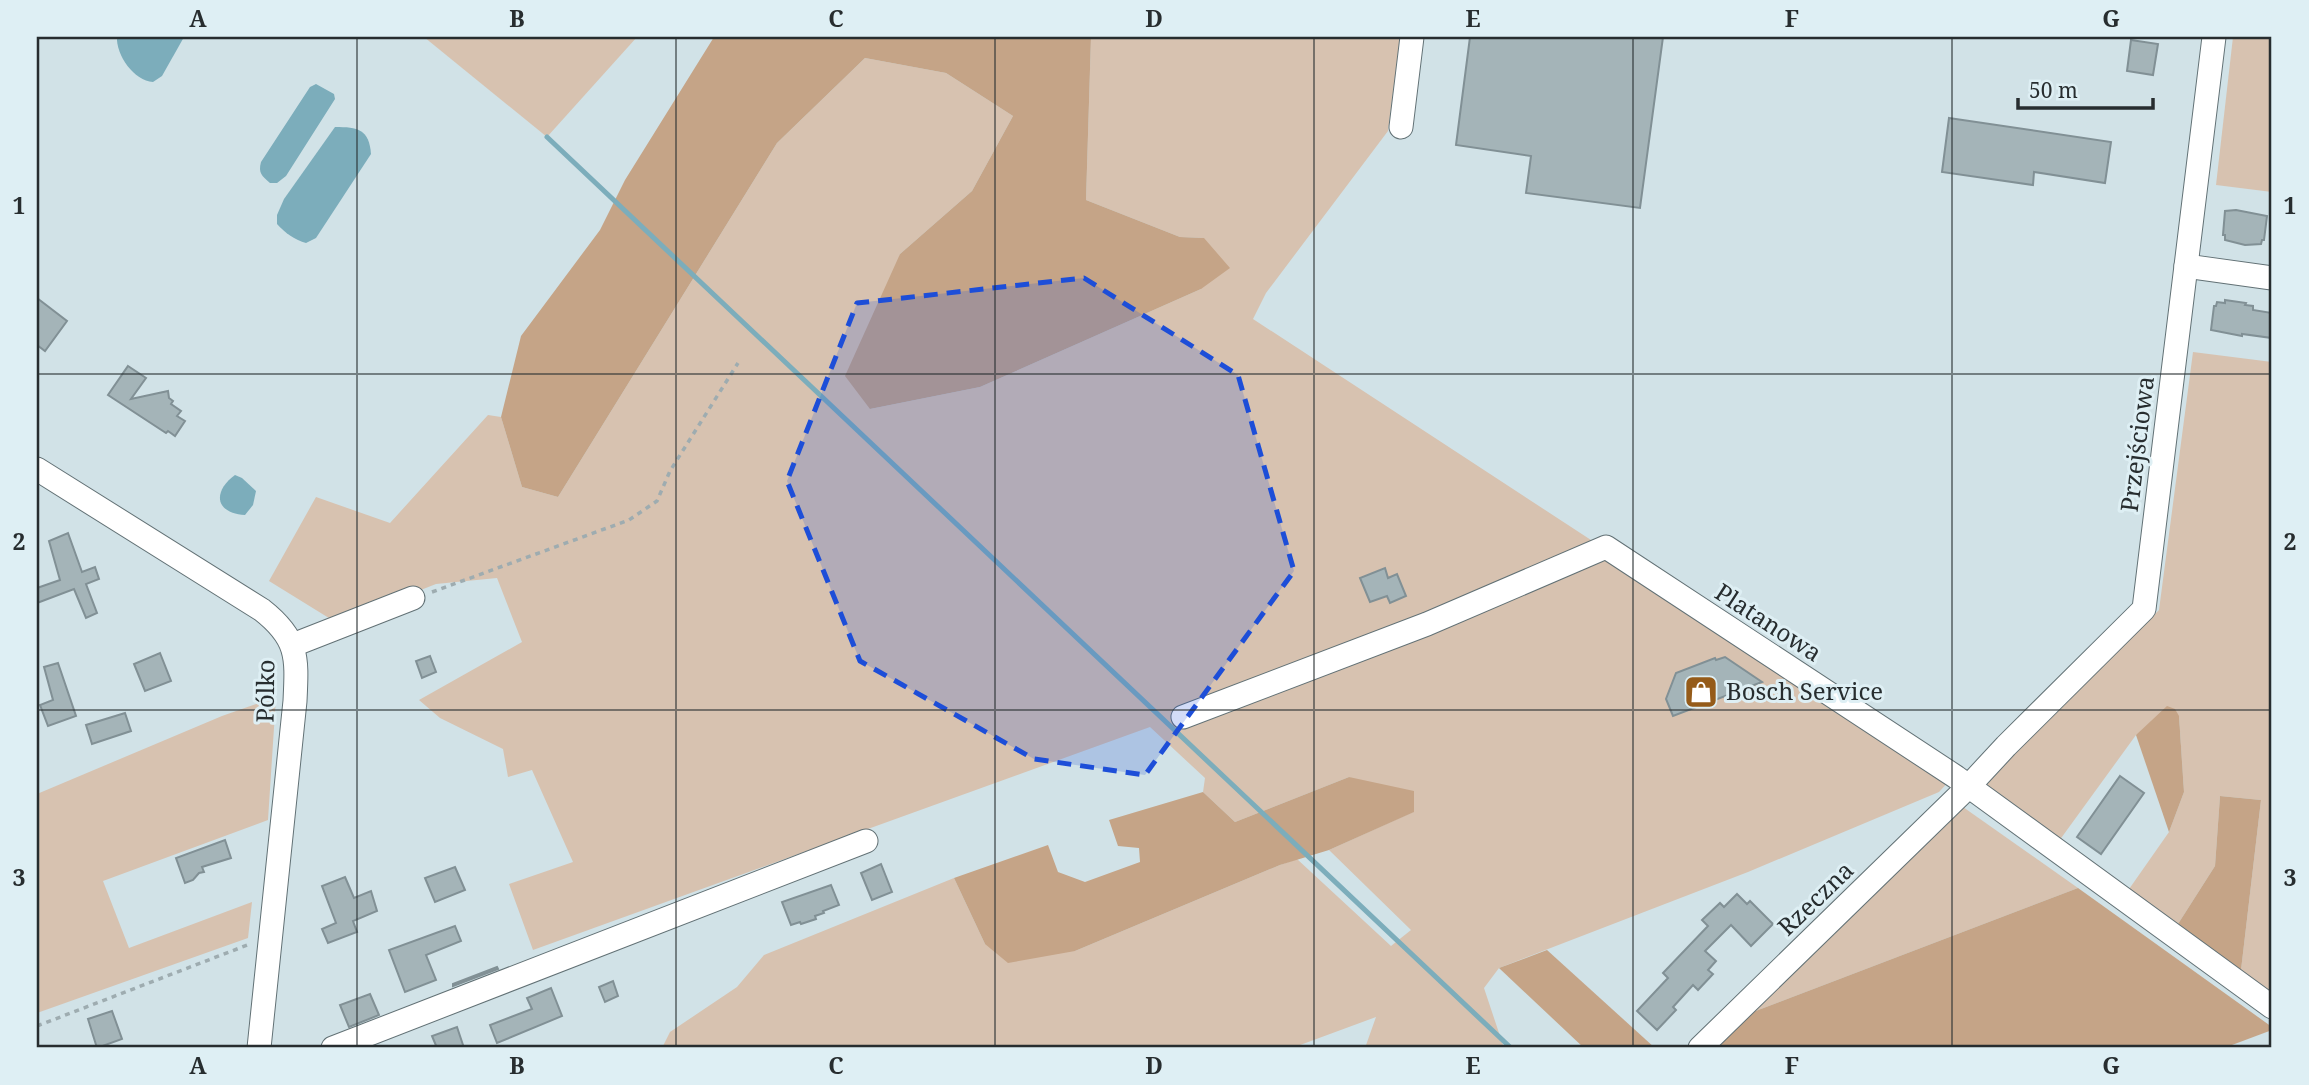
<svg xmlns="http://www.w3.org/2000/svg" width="2309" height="1085" font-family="'Noto Serif',serif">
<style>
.green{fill:#d7c2b0}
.forest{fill:#c5a487}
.water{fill:#7cadbb}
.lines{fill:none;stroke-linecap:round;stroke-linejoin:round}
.stream{stroke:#7cadbb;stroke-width:5}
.building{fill:#a4b4b8;stroke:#819095;stroke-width:2}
.minor-casing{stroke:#627175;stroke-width:25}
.path{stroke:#9eacb0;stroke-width:3.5;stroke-dasharray:5 5;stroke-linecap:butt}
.minor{stroke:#fff;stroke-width:23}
.marked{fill:#1d4ed8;fill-opacity:0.2;stroke:#1d4ed8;stroke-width:5;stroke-dasharray:14 9;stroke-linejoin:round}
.grid{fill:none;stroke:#272d2f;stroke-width:2;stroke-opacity:0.55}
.labels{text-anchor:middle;stroke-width:6;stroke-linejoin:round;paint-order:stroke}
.street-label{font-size:24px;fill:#272d2f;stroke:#deeff4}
.poi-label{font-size:24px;fill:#272d2f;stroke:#deeff4;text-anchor:start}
.neatline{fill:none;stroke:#272d2f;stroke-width:2.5}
.grid-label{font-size:23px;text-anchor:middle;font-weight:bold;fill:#272d2f}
</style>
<rect width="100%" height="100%" fill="#d1e2e7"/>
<!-- green -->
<g class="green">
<path d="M424,37H637L547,137Z"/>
<path d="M1091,37H1400L1388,131L1266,293L1253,319L1802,678L1951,779L1939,792L1748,872L1499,968L1484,988L1504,1048H1365L1376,1017L1292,1048H662L670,1032L737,987L764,955L954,878L985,944L1075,951L1280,865L1297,859L1391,946L1411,930L1329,850L1413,812L1349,777L1235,822L1203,792L1205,778L1150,727L533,950L509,884L573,862L532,770L508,777L503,749L440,718L419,700L522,642L497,578L436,584L337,623L269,581L316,497L390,523L488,415L501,417L522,487L558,497L777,143L865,58L946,73L1013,116L972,191L900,254L870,409L980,387L1201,289L1204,238L1180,237L1086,200Z"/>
<path d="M2233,37H2272V192L2216,185Z"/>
<path d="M2193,352L2272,362V994L2241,970L2261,800L2220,796L2215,866L2178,924L2127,892L2169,832L2184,792L2179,716L2136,735L2059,841L1982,785L2159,610Z"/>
<path d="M276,697L268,820L103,881L129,948L252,902L248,938L37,1013V794L222,716Z"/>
<path d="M1963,807L2078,888L1753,1012Z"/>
</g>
<!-- forest -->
<g class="forest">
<path d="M714,37H1091L1086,200L1180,237L1204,238L1230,268L1201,289L980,387L870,409L845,376L900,254L972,191L1013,116L946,73L865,58L777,143L558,497L522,487L501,417L521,336L600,230L625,180Z"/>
<path d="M2167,706L2175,709L2179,716L2184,792L2169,832L2136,735Z"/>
<path d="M1349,777L1414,791V812L1329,850L1280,865L1075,951L1008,963L985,944L954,878L1048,845L1058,872L1085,882L1140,862L1139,848L1118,846L1109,820L1203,792L1235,822Z"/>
<path d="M2220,796L2261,800L2241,970L2178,924L2215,866Z"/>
<path d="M2078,888L2272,1027V1030L2224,1048H1716L1753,1012Z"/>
<path d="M1547,950L1655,1048H1584L1499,968Z"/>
</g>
<!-- water -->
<g class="water">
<path d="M117,37H184L162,76L153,82C134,81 116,55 117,37Z"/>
<path d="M316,84L334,94L335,99L286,176L277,183H270C262,176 258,173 261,162L310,87Z"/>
<path d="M335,127C358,127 369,129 371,154L316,238L306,243C295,240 285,233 277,224V215L284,199Z"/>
<path d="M235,475L242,478L256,491L253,505L245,515C214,513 213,491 235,475Z"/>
</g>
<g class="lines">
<!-- stream -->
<path class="stream" d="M547,137L1511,1048"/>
</g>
<!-- building -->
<g class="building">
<path d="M1470,37H1663L1640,208L1526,193L1531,156L1456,145Z"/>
<path d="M2131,40L2158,44L2153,75L2127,71Z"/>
<path d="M1949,118L2111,142L2105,183L2034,172L2033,185L1942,172Z"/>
<path d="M2236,210L2267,216L2264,240H2262L2261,244L2245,245L2225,240V235H2223L2225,211Z"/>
<path d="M37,298L67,321L45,351L37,345Z"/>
<path d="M2225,300L2246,303L2245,305L2253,306V310L2272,313V338L2242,334V336L2211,330L2214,306H2216L2217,302L2225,303Z"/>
<path d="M128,366L146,378L131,399L168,391L169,398L173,401L171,404L181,411L177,416L185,421L175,436L168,431L166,433L108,395Z"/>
<path d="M68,533L82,572L95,567L99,579L86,584L97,613L86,618L74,589L37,603V588L60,580L49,541Z"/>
<path d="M1385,568L1388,578L1397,574L1406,596L1390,603L1387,596L1370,602L1360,578Z"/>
<path d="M160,653L171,681L145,691L134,664Z"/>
<path d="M430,656L436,672L422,678L416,661Z"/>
<path d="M1725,657L1762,682L1673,716L1666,699L1676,673L1715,658L1716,660Z"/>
<path d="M58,663L76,716L48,726L40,705L53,700L44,667Z"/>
<path d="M125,713L131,731L92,744L86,725Z"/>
<path d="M2120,776L2144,793L2101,854L2077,837Z"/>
<path d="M225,840L231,858L202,867L204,872L199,873L193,880L185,883L176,858Z"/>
<path d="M881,864L892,892L872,900L861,873Z"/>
<path d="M455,867L465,890L435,902L425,878Z"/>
<path d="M345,877L354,898L371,891L377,911L353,921L357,932L328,943L322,929L336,923L322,886Z"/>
<path d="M831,885L839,905L823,911L824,913L815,916L816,919L801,924L800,922L791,925L782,902Z"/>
<path d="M1737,894L1747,904L1750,901L1773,924L1751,946L1731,925L1705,951L1716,961L1708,970L1713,974L1698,990L1693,985L1673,1007L1676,1010L1657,1030L1637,1011L1668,978L1663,973L1708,926L1702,920L1720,903L1724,907Z"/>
<path d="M455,926L461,941L426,955L436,980L405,992L389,950Z"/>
<path d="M497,967L498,969L453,986V984Z"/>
<path d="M613,981L618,996L605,1002L599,987Z"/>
<path d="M551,988L562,1016L497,1043L490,1025L532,1009L527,998Z"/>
<path d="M370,994L379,1015L349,1027L340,1005Z"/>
<path d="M112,1011L122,1039L97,1048L88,1019Z"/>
<path d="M457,1027L464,1048H437L432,1036Z"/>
</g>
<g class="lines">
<defs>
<g id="minor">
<path d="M1401,127L1412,37"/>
<path d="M2186,266L2272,278"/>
<path d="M37,469L262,610C299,639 297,658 295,701L259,1048"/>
<path d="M293,645L413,598"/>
<path d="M1183,717L1427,624L1606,547L1956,777L2272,1007"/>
<path d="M333,1048L866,841"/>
<path d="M1700,1048L1968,787L2006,746L2144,609L2214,37"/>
</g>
</defs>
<!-- minor casing -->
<use href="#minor" class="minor-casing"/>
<!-- path -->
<g class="path">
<path d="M432,592L629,520L657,501L670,471L738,363"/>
<path d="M37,1026L250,944"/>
</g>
<!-- minor -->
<use href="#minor" class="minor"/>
</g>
<!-- marked area -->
<path class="marked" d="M1084,278L1238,375L1294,571L1145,775L1034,759L860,661L787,481L857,303Z"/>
<!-- grid -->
<path class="grid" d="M357,37V1048M676,37V1048M995,37V1048M1314,37V1048M1633,37V1048M1952,37V1048M37,374H2272M37,710H2272"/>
<!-- icons -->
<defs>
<symbol id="shop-square" viewBox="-11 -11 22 22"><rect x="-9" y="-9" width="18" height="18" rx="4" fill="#955b19" stroke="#deeff4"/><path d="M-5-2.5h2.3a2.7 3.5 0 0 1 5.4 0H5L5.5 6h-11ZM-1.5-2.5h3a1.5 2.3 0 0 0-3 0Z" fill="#fff"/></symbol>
</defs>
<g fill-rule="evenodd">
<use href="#shop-square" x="1682" y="673" width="38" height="38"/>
</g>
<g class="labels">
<!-- street labels -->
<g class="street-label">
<text transform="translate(2138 444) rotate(-83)" y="8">Przejściowa</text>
<text transform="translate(1768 623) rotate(33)" y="8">Platanowa</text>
<text transform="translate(266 691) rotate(-89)" y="8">Pólko</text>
<text transform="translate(1816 899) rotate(-44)" y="8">Rzeczna</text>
</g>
<!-- poi labels -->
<g class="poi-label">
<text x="1726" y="700">Bosch Service</text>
</g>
</g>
<!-- border -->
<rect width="2309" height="1085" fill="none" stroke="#deeff4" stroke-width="77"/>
<!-- scale -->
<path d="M2018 98v10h135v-10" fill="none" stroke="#272d2f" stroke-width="3.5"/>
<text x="2029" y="98" font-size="21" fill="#272d2f" stroke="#deeff4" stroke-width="5" paint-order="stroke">50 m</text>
<rect x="38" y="38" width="2232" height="1008" class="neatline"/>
<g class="grid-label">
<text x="198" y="27">A</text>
<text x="517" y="27">B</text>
<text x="836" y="27">C</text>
<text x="1154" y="27">D</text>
<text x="1473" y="27">E</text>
<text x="1792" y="27">F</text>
<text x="2111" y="27">G</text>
<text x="19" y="214">1</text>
<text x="2290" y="214">1</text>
<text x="19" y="550">2</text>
<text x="2290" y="550">2</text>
<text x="19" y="886">3</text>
<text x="2290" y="886">3</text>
<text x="198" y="1074">A</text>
<text x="517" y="1074">B</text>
<text x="836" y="1074">C</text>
<text x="1154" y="1074">D</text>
<text x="1473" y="1074">E</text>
<text x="1792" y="1074">F</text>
<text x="2111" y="1074">G</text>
</g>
</svg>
